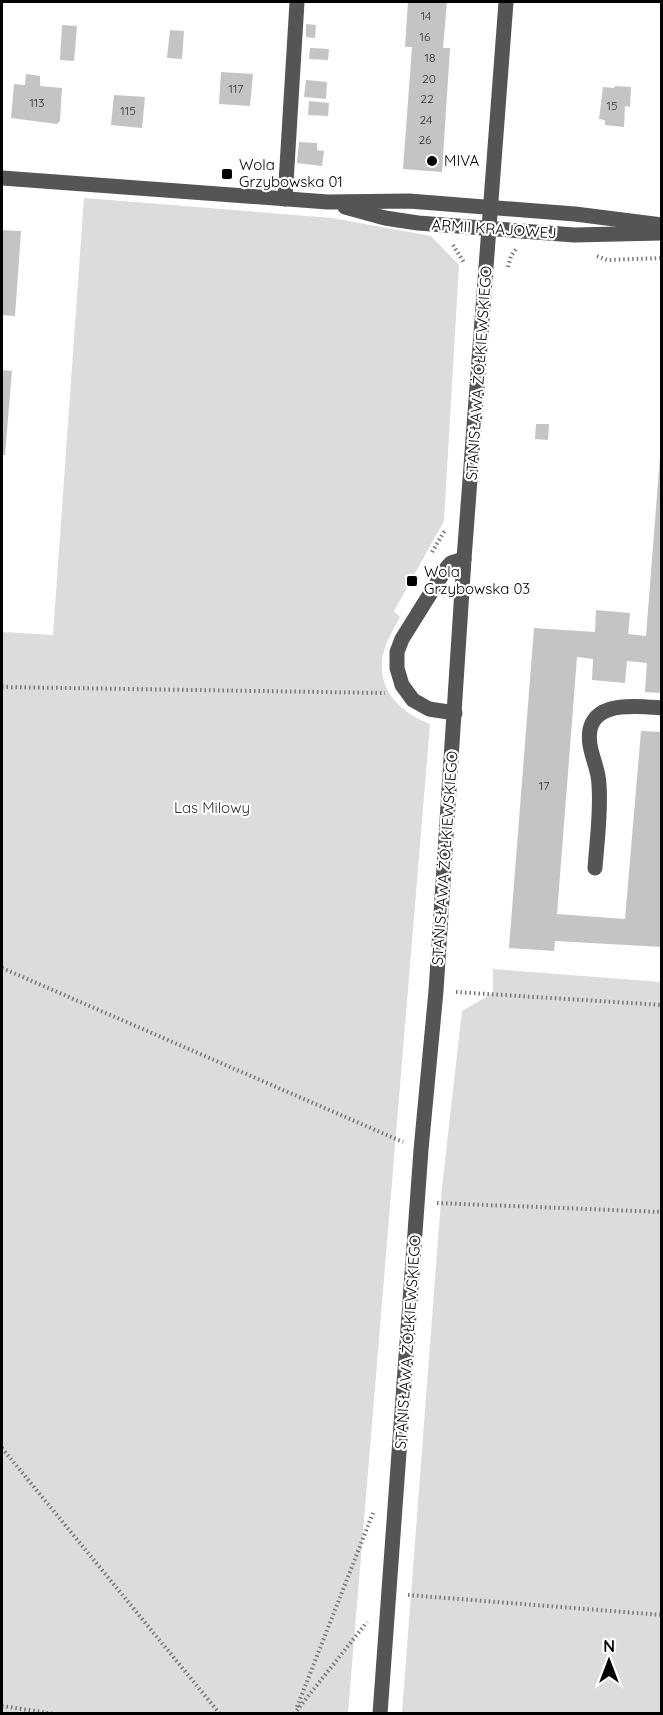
<svg xmlns="http://www.w3.org/2000/svg" width="663" height="1715" font-family="Quicksand,sans-serif">
<style>
.green{fill:#dcdcdc}
.building{fill:#c4c4c4}
.lines{fill:none;stroke-linecap:round;stroke-linejoin:round}
.path{stroke:#777;stroke-width:4;stroke-dasharray:1.5 3;stroke-linecap:butt}
.minor{stroke:#555;stroke-width:15}
.poi-dot{fill:#000;stroke:#fff;stroke-width:2}
.labels{text-anchor:middle;stroke-width:4.5;stroke-linejoin:round;paint-order:stroke}
.number-label{font-size:12px;fill:#313131}
.poi-label{font-size:15px;fill:#000;stroke:#fff;text-anchor:start}
.street-label{font-size:15px;fill:#000;stroke:#fff}
.park-label{font-size:15px;fill:#333;stroke:#fff}
</style>
<rect width="100%" height="100%" fill="#fff"/>
<!-- green -->
<g class="green">
<path d="M84,198L332,218L431,236L459,265L444,521L394,611L400,617C393,630 383,646 382,661C379,693 403,714 430,724L348,1713H2V632L53,635Z"/>
<path d="M493,969L661,982V1713H402L442,1187L462,1011L493,993Z"/>
</g>
<!-- building -->
<g class="building">
<path d="M408,2H447L443,48H450L442,172L403,169L412,47H405Z"/>
<path d="M306,24L316,25L315,38L306,37Z"/>
<path d="M62,25L77,26L74,61L60,60Z"/>
<path d="M170,30L184,31L182,59L167,58Z"/>
<path d="M310,48L329,49L328,60L309,59Z"/>
<path d="M221,72L253,74L250,106L219,104Z"/>
<path d="M26,74L40,76V86L62,88L60,121L57,124L11,118L14,84L25,85Z"/>
<path d="M306,80L327,82L326,99L304,97Z"/>
<path d="M615,86L631,87L630,107L625,106L624,127L605,125V120L599,119L603,87L614,88Z"/>
<path d="M114,95L145,97L142,128L111,125Z"/>
<path d="M309,101L329,103L328,116L308,115Z"/>
<path d="M299,142L317,143V150L324,151L322,166L297,163Z"/>
<path d="M2,230L21,231L15,316L2,315Z"/>
<path d="M2,370L12,371L5,455H2Z"/>
<path d="M536,424H549L548,440L535,439Z"/>
<path d="M660,457H662V693L645,692L647,663L627,661L625,683L592,680L593,659L577,657L557,914L625,919L641,731L662,732V947L555,941L554,951L509,948L534,628L595,632L596,610L630,613L628,634L646,636Z"/>
</g>
<g class="lines">
<!-- path -->
<g class="path">
<path d="M453,245L465,264"/>
<path d="M597,256L607,260L662,258"/>
<path d="M508,267L511,256L516,249"/>
<path d="M432,552L445,530"/>
<path d="M2,687L385,693"/>
<path d="M2,968L403,1142"/>
<path d="M456,992L662,1005"/>
<path d="M437,1203L662,1212"/>
<path d="M2,1448L220,1714"/>
<path d="M408,1595L662,1615"/>
<path d="M2,1706L55,1714"/>
<path d="M297,1707L373,1513"/>
<path d="M294,1714L367,1622"/>
</g>
<!-- minor -->
<g class="minor">
<path d="M2,178L328,202L409,201L575,214L662,225"/>
<path d="M285,199L297,2"/>
<path d="M345,207L385,218L418,223L574,235L662,233"/>
<path d="M455,713L429,709L413,700L402,685L397,668V652L402,639L445,570L451,563L464,559"/>
<path d="M595,868C597,841 601,812 599,785C599,771 592,758 590,745C583,699 634,706 662,708"/>
<path d="M380,1714L421,1150L436,991L464,559L506,2"/>
</g>
</g>
<!-- markers -->
<g class="poi-dot">
<circle cx="432" cy="161" r="6"/>
<rect x="221" y="168" width="12" height="12" rx="3"/>
<rect x="406" y="575" width="12" height="12" rx="3"/>
</g>
<g class="labels">
<!-- number labels -->
<g class="number-label">
<text x="426" y="20">14</text>
<text x="425" y="41">16</text>
<text x="430" y="62">18</text>
<text x="429" y="83">20</text>
<text x="236" y="93">117</text>
<text x="427" y="103">22</text>
<text x="37" y="107">113</text>
<text x="612" y="110">15</text>
<text x="128" y="115">115</text>
<text x="426" y="124">24</text>
<text x="425" y="144">26</text>
<text x="544" y="790">17</text>
</g>
<!-- poi labels -->
<g class="poi-label">
<text x="444" y="166">MIVA</text>
<text x="239" y="170">Wola<tspan x="239" dy="17">Grzybowska 01</tspan></text>
<text x="424" y="577">Wola<tspan x="424" dy="17">Grzybowska 03</tspan></text>
</g>
<!-- street labels -->
<g class="street-label">
<text transform="translate(494 229) rotate(4)" y="5">ARMII KRAJOWEJ</text>
<text transform="translate(479 373) rotate(-86)" y="5">STANISŁAWA ŻÓŁKIEWSKIEGO</text>
<text transform="translate(445 858) rotate(-86)" y="5">STANISŁAWA ŻÓŁKIEWSKIEGO</text>
<text transform="translate(408 1342) rotate(-86)" y="5">STANISŁAWA ŻÓŁKIEWSKIEGO</text>
</g>
<!-- park labels -->
<g class="park-label">
<text x="212" y="813">Las Milowy</text>
</g>
</g>
<!-- border -->
<rect width="663" height="1715" fill="none" stroke="#000000" stroke-width="6"/>
<!-- north arrow -->
<g transform="translate(609 1661)" stroke="#ffffff" stroke-width="4.5" paint-order="stroke">
<path d="M0-4.5L10 22L0 15L-10 22Z" fill="#000000"/>
<text y="-9" font-size="16" font-weight="bold" text-anchor="middle" fill="#000000">N</text>
</g>
</svg>
